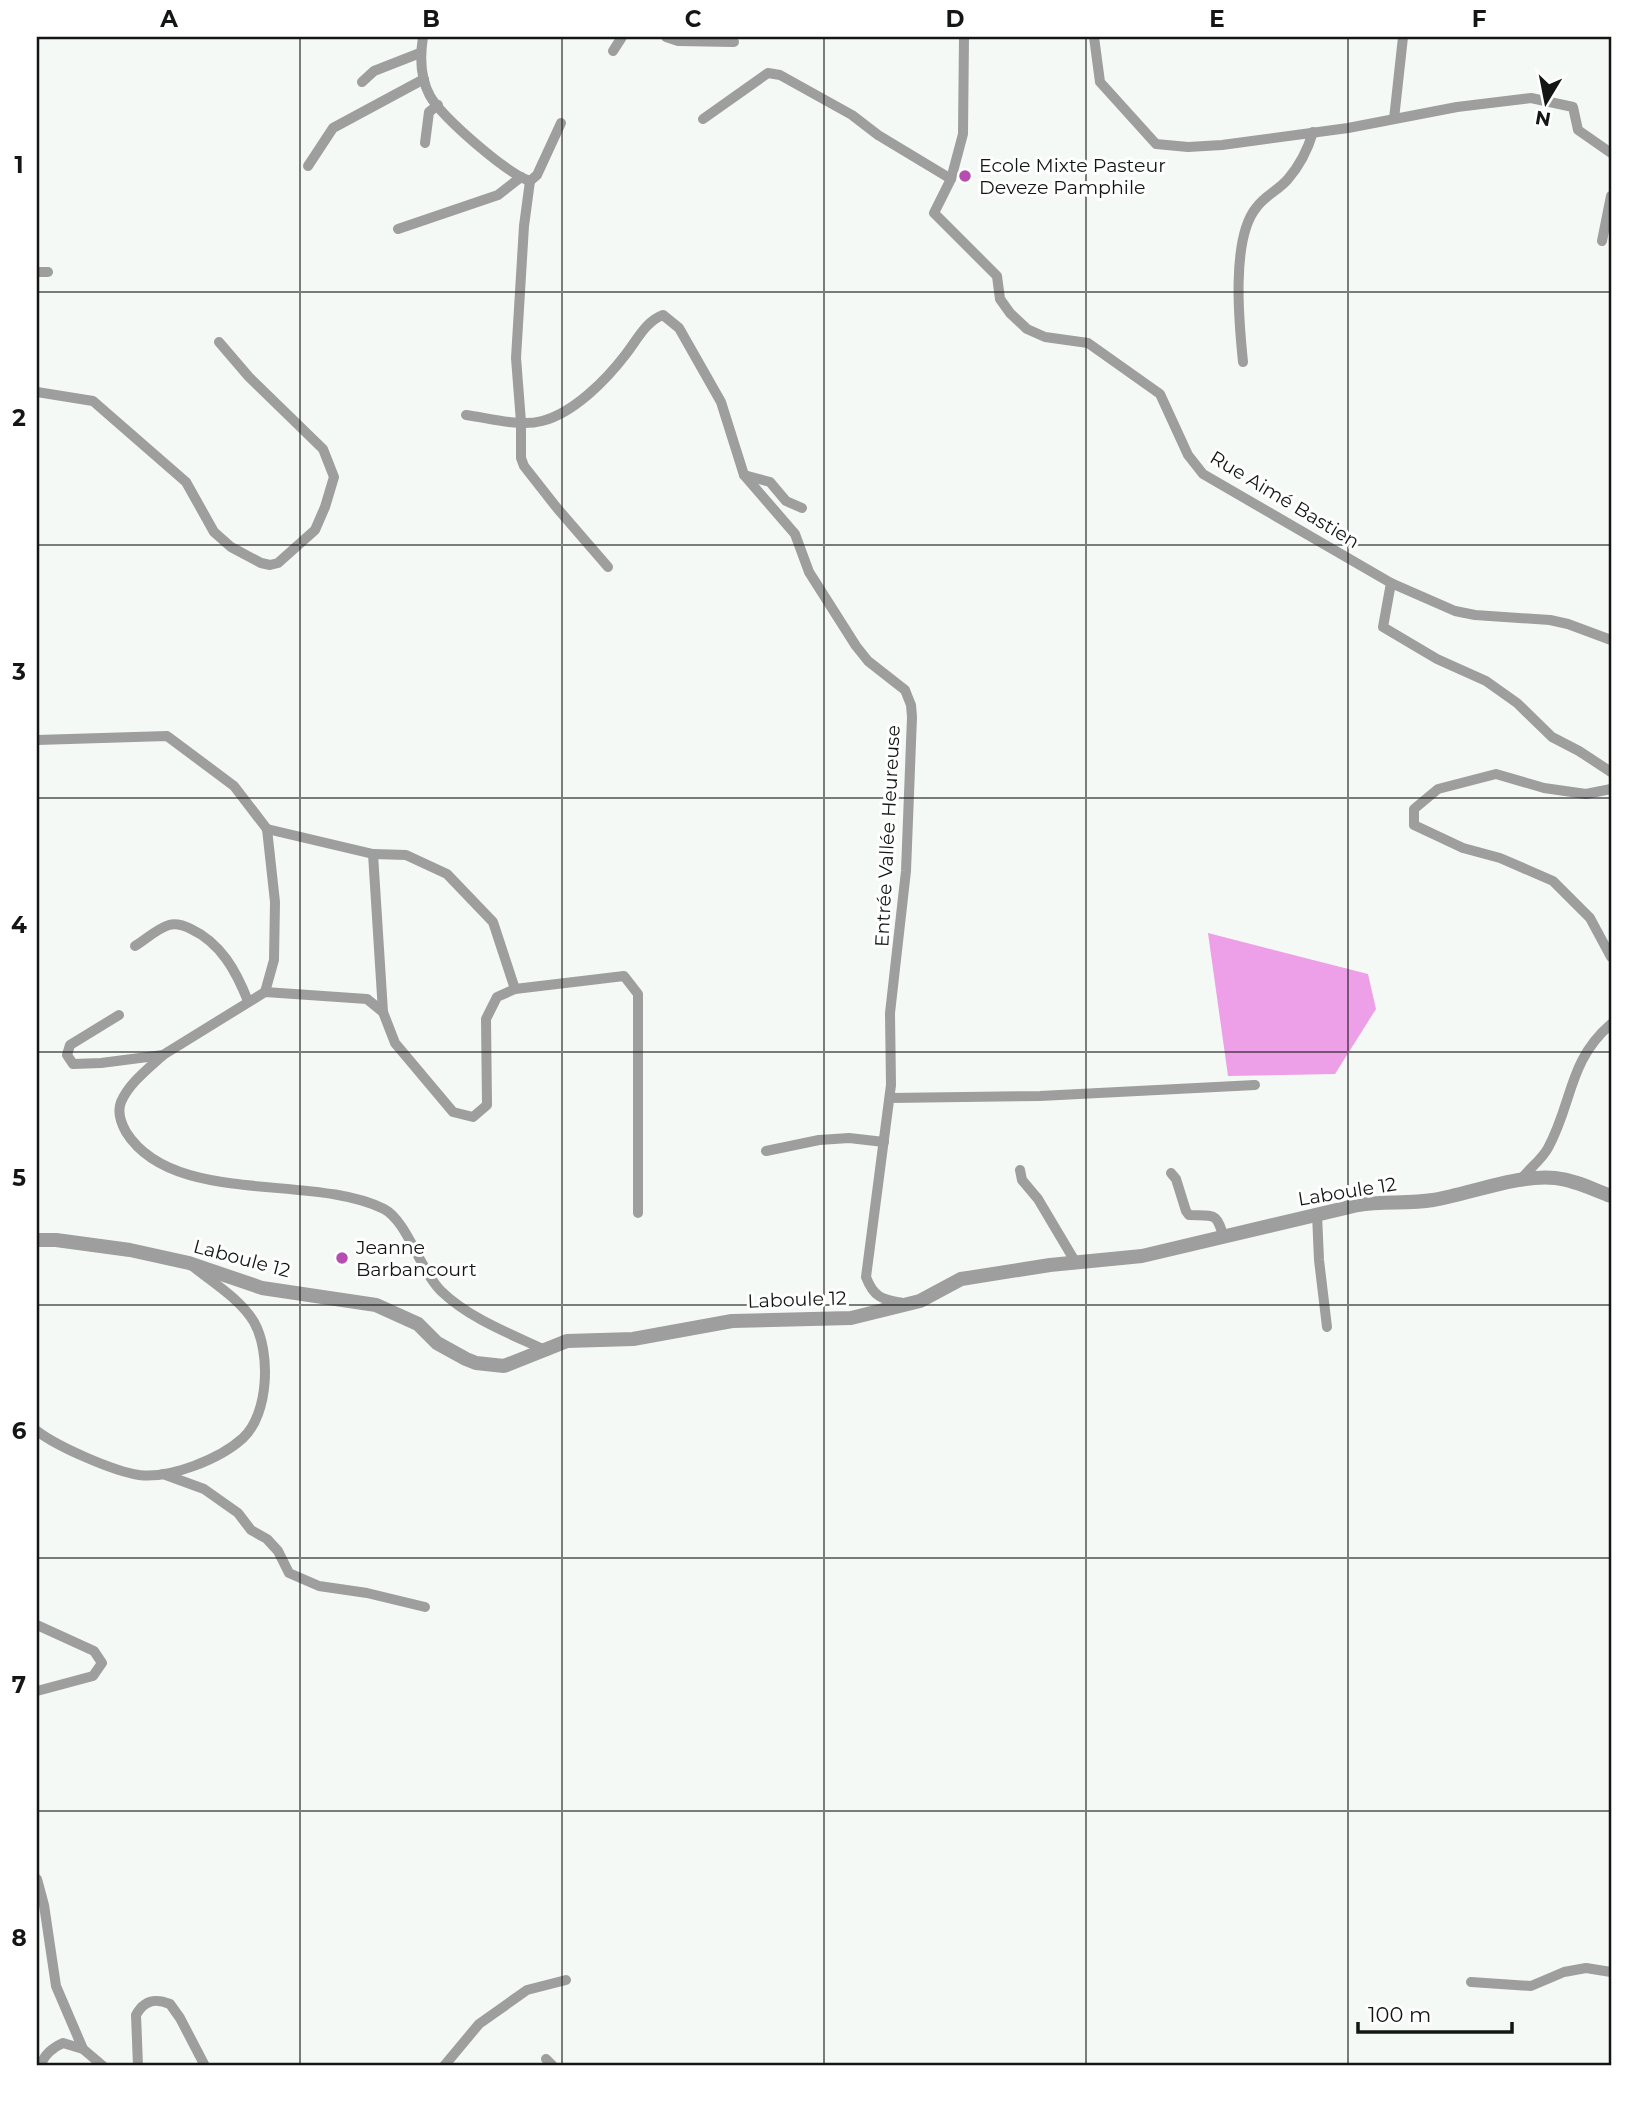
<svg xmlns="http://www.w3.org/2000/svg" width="1648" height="2103" font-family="Montserrat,sans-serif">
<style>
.water{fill:#ed9fe7}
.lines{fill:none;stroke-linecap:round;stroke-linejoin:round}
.minor{stroke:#9d9e9d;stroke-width:10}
.tertiary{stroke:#9d9e9d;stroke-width:14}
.grid{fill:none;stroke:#141615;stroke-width:2;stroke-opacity:0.55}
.poi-dot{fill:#b64eb1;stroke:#fff;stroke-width:2.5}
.labels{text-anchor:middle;stroke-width:6;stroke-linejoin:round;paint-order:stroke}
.poi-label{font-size:19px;fill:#141615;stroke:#fff;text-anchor:start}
.street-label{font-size:19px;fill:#141615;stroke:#fff}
.neatline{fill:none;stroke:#141615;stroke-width:2.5}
.grid-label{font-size:23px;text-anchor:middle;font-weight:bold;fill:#141615}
</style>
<rect width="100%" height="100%" fill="#f5f9f5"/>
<!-- water -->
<path class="water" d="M1208,933L1368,974L1376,1009L1335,1074L1228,1076Z"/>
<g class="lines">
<!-- minor -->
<g class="minor">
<path d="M423,37C420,56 420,78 430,96C443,118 506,173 530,181L537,175L561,123"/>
<path d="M666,37L678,41L734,42"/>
<path d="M964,37L963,134L951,179L934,213L997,276L1000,299L1010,313L1027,329L1045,337L1088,343L1160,394L1188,455L1203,474L1391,583L1383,627L1437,659L1486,681L1517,703L1552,737L1579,751L1611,772"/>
<path d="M1094,37L1100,82L1156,144L1188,147L1222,145L1348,128L1457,107L1531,98L1573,107L1578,130L1611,153"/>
<path d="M613,51L622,37"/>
<path d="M362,82L374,71L420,53"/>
<path d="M703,119L768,73L780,75L852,115L878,135L951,179"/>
<path d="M1394,119L1403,37"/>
<path d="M425,143L429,112L438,105"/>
<path d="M308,166L333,128L424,79"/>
<path d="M530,181L524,226L516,358L521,422V458L524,466L557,508L608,567"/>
<path d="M398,229L498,195L521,177"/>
<path d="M1602,241L1611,196"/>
<path d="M37,272H48"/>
<path d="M1243,362C1239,323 1231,239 1256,208C1264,196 1279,190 1288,179C1300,165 1308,149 1313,132"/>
<path d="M37,392L93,401L186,482L214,532L231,547L261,563L270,565L278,563L315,530L325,507L334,477L323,449L249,377L219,342"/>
<path d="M466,415C489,418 519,427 542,421C574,413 607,379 626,354C637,340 646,321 663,315L679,328L721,402L744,475L795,534L809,572L856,646L868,661L905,690L911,705L912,717L906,871L890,1013L891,1085L866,1277C874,1298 882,1299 903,1303"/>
<path d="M744,475L770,482L786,501L802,508"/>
<path d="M1391,583L1455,611L1475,615L1550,620L1568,624L1611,640"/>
<path d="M37,740L167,736L234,786L267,829L275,902L274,960L265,992"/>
<path d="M1611,789L1586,794L1544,788L1496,774L1438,789L1414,809V825L1463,848L1500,858L1553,881L1590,918L1611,957"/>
<path d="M267,829L373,854L406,855L447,874L493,922L515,989"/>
<path d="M373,854L383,1012L395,1043L453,1112L473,1117L487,1105L486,1019L497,997L515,989L624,976L638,994V1213"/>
<path d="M135,946C145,940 158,928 169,925C176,923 185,926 191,929C221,943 236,971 248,1001"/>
<path d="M119,1015L70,1045L67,1055L73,1064L101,1063L163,1055L265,992L367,999L383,1012"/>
<path d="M163,1055C149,1068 129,1083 121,1102C117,1112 121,1123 126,1132C173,1207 313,1173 384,1209C407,1221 420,1270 441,1291C470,1319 511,1334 547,1351"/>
<path d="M890,1098L1040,1096L1255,1085"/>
<path d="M766,1151L819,1140L849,1138L884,1142"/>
<path d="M1020,1170L1022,1180L1038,1199L1076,1263"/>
<path d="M1171,1173L1176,1179L1186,1211L1189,1215C1216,1216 1216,1212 1224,1238"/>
<path d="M1520,1181C1528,1169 1541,1161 1548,1148C1573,1102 1568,1061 1611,1024"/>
<path d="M1317,1214L1319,1260L1327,1327"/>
<path d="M37,1431C58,1447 113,1471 139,1475C170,1479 220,1459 243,1438C269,1414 271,1352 254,1322C241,1300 215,1284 195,1268"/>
<path d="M163,1474L204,1489L238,1513L251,1530L267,1539L278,1551L289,1573L319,1586L367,1593L425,1607"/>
<path d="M37,1625L94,1651L102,1663L93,1676L37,1691"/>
<path d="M37,1879L44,1905L56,1986L83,2049"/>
<path d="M1471,1982L1531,1986L1564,1972L1586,1968L1611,1972"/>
<path d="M546,2059L553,2066"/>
<path d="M40,2066C45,2054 52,2048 63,2043L83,2049L103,2066"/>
<path d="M138,2066L136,2015C144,2000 155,1998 170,2004L180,2018L205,2066"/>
<path d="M444,2066L479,2024L527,1990L566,1980"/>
</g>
<!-- tertiary -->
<path class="tertiary" d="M37,1240H56L130,1250L189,1263L262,1288L376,1305L418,1324L437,1343L466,1359L476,1363L504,1366L567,1341L633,1339L732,1321L851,1318L920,1301L961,1279L1050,1265L1142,1256L1358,1205C1383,1201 1408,1204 1433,1200C1470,1194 1519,1174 1555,1178C1575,1180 1592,1189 1611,1196"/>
</g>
<!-- grid -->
<path class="grid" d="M300,37V2066M562,37V2066M824,37V2066M1086,37V2066M1348,37V2066M37,292H1611M37,545H1611M37,798H1611M37,1052H1611M37,1305H1611M37,1558H1611M37,1811H1611"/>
<!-- markers -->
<g class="poi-dot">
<circle cx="965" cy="176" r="7"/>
<circle cx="342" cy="1258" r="7"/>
</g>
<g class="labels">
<!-- poi labels -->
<g class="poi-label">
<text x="979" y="172">Ecole Mixte Pasteur<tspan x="979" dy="22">Deveze Pamphile</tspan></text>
<text x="356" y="1254">Jeanne<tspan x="356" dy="22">Barbancourt</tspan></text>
</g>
<!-- street labels -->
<g class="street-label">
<text transform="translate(1285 499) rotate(31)" y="7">Rue Aimé Bastien</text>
<text transform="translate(887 836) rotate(-87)" y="7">Entrée Vallée Heureuse</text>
<text transform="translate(1347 1191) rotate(-9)" y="7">Laboule 12</text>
<text transform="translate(242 1258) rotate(15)" y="7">Laboule 12</text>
<text transform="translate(797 1299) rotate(-2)" y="7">Laboule 12</text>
</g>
</g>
<!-- border -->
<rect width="1648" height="2103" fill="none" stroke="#ffffff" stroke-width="77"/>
<!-- north arrow -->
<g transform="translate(1546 102) rotate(190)" stroke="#ffffff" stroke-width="5" paint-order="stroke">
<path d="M0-5L12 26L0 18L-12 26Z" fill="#141615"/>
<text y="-10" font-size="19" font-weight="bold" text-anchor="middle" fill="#141615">N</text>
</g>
<!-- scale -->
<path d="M1358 2022v10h154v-10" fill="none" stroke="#141615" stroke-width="3.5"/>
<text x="1368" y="2022" font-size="21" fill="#141615" stroke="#ffffff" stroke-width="5" paint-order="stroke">100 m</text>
<rect x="38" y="38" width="1572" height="2026" class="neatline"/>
<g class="grid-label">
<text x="169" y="27">A</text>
<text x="431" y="27">B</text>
<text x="693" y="27">C</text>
<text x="955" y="27">D</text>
<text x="1217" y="27">E</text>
<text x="1479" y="27">F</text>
<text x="19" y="173">1</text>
<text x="19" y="426">2</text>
<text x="19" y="680">3</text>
<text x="19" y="933">4</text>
<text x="19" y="1186">5</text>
<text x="19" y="1439">6</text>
<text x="19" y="1693">7</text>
<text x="19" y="1946">8</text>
</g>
</svg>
